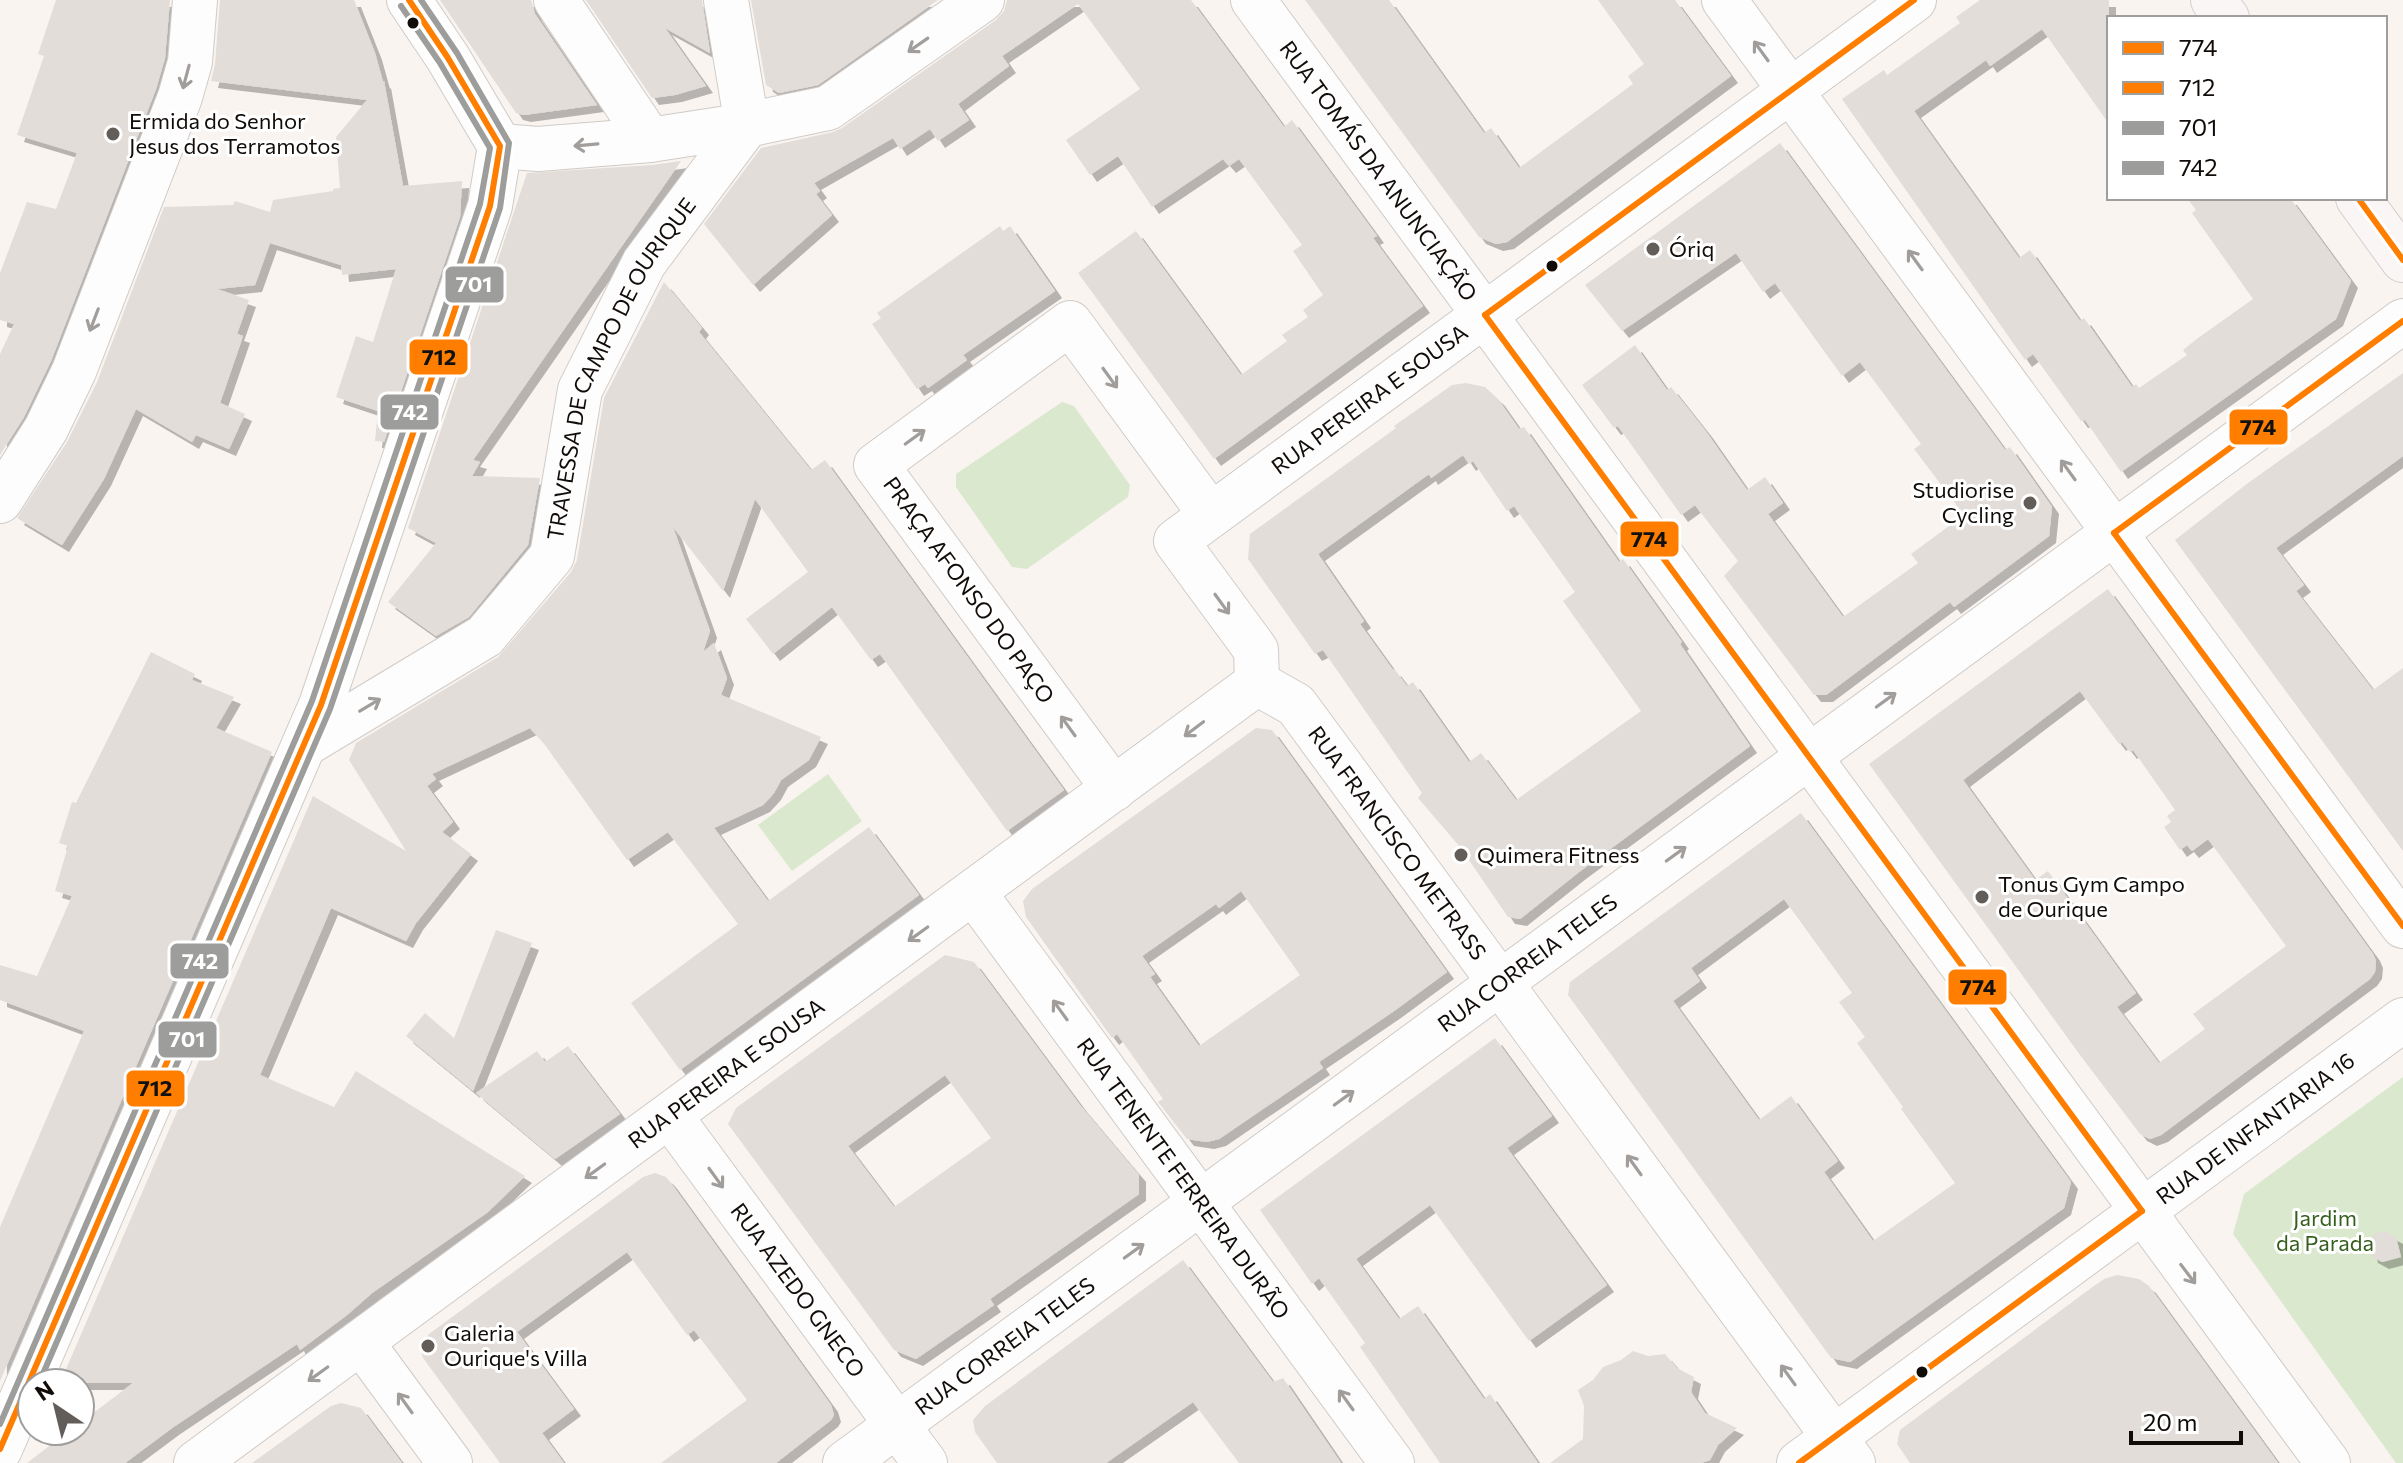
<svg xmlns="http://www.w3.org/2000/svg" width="2403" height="1463" font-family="Commissioner,sans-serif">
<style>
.green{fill:#dae8ce}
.building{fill:#e3ddd9;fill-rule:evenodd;filter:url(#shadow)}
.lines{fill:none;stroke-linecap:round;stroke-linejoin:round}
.minor-casing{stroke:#d0cbc7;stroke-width:46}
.major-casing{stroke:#d2cfcd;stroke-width:46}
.minor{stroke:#fefdfd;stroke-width:44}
.major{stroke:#faf6f5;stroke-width:44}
.bus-1-casing{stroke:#fff;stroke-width:12}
.bus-2-casing{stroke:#fff;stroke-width:12}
.bus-3-casing{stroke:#fff;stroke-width:12}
.bus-4-casing{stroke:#fff;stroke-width:12}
.bus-1{stroke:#ff7e00;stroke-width:6}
.bus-2{stroke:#ff7e00;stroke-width:6}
.bus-3{stroke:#9d9d9c;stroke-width:6}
.bus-4{stroke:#9d9d9c;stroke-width:6}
.oneway{stroke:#a09d9b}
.bus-dot{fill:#120c09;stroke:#fff;stroke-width:3}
.poi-dot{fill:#635d5a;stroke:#fff;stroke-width:3}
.labels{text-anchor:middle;stroke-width:6;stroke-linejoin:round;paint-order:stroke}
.poi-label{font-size:22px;fill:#120c09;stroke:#fff;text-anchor:start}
.street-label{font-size:22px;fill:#120c09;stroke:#fff}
.park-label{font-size:22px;fill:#355f1d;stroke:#fff}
.line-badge{stroke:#fff;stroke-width:3}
.badge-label{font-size:22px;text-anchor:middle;font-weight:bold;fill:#fff}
.pale-badge-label{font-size:22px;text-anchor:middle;font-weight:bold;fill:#111}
</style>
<defs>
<filter id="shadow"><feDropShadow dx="7" dy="7" stdDeviation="0" flood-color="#0004"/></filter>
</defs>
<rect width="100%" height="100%" fill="#f9f4f0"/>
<!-- green -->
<g class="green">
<path d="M1062,402L1074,406L1130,485L1128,497L1027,569L1012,567L956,487V474Z"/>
<path d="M828,774L862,821L792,871L758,825Z"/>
<path d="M2403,1077V1463H2396L2233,1234L2244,1194Z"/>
</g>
<!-- building -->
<g class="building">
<path d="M56,0H170L165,58L156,89L51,361L24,417L0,455V354L14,324L0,320V273L27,202L56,209L77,153L17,135L44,56L38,54Z"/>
<path d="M220,0H354L375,53L383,82L384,81L403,186L462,181L460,217L384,442L375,441L378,411L336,397L356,336L373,342L396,269L342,275L341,265L270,243L255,285L217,289L249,300L237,334L243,336L220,403L245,414L229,449L196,435L192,442L136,409L104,479L62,545L17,518L67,442L97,382L164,207L233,205L235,201L270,212L273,200L333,191V189L340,188L336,137L367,100L211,81L215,64Z"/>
<path d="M440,0H531L535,14L597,105L524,115L516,113Z"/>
<path d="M586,0H702L710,53L665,28L706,86L675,95L652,98Z"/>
<path d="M751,0H938L818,85L779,93L766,85Z"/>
<path d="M1007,0H1191L1284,127L1292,120L1377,236L1373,238L1423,306L1214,459L1078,273L1136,231L1241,375L1287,341L1282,335L1308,317L1303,310L1323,295L1293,251L1302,245L1239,159L1229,166L1223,159L1152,207L1118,156L1090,175L1066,140L1140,89L1078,4L1002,56L1009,66L958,104L969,120L938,141L930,129L900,149L893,138L814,183L820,191L816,194L832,215L753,285L704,224L761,148L833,132L842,128L996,20L1004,11Z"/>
<path d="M1305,0H1389L1484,133L1491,128L1519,168L1633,84L1628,76L1644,64L1598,0H1675L1731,76L1507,242L1496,244L1479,237Z"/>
<path d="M1980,0H2109V124L2042,29L1990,66L1986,60L1914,111L2019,258L2030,250L2080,321L2084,318L2132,387L2136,384L2139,388L2187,355L2183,350L2198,338L2253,299L2192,213L2196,210L2187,198H2290L2351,281L2336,319L2121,472L2085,420L2081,421L2033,354L2025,360L1842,99L1884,70L1887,75L1960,23L1956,17Z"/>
<path d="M1780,143L2005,450L2010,447L2052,507L2049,536L1954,607L1950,602L1826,695H1814L1724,576L1738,561L1695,505L1681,515L1618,426L1614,428L1582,385L1635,345L1667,390L1671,387L1705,430L1747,490L1765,477L1783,503L1768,514L1843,617L1918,563L1911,554L1964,515L1914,449L1921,444L1860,362L1842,376L1775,283L1763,292L1736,253L1622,331L1585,285Z"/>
<path d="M681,161L473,460L480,462L472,476L540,478L528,545L469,617L436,636L388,602L436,543L408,528L527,173L652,165Z"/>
<path d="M1000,226L1003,231L1010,226L1055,291L963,355L967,360L928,388L925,384L917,389L872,324L881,318L877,313Z"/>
<path d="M664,282L702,328L699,332L811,470L825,460L1064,790L1007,831L880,654L871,660L832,607L773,654L746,619L808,572L755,499L723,591L673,527L710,631L703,652L714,643L727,678L721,695L821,737L809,760L781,780L774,793L763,805L714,828L768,901L869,827L919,895L680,1070L631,1003L738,924L668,832L627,860L545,745L530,728L432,774L436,779L427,786L453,822L442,832L471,854L416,923L406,941L331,908L260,1075L334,1107L356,1071L525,1176L488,1212L372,1293L347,1315L300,1350L297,1344L172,1428L125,1463H27L69,1431H80V1423L133,1383H60L313,796L406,851L349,760L356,743L498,657L571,572L577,560L604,398Z"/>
<path d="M2403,373V456L2276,548L2304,585L2296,591L2373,690L2403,668V851L2175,540L2248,483Z"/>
<path d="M1466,383L1485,387L1498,399L1519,429L1524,427L1619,562L1623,559L1682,642L1680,644L1750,746L1579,872L1520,919L1508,917L1460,847L1418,798L1422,793L1323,650L1315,654L1248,559L1250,534L1396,428L1394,426L1452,385ZM1463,455L1469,464L1473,461L1507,511L1514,506L1575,592L1563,601L1641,711L1516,800L1481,753L1469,762L1413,682L1407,686L1394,669L1393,670L1360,624L1364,621L1318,554L1429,474L1431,478Z"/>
<path d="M2108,589L2373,954L2376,961L2375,972L2370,979L2161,1135L2150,1139L2140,1134L2080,1055L1869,764ZM2080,691L2119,744L2122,742L2130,752L2133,750L2175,810L2167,816L2171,822L2164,827L2180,850L2187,845L2192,851L2208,839L2286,946L2193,1014L2205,1029L2159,1063L2117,1007L2136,993L2048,871L2035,880L1963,780Z"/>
<path d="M151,652L195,674L192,680L234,697L216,728L272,752L0,1381V1227L84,1031L0,1000V965L37,976L72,896L55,891L68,846L59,843L72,802L76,803Z"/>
<path d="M1256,728L1272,730L1447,972L1394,1011L1319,1062L1323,1068L1219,1139L1207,1142L1187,1139L1158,1102L1163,1099L1117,1034L1112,1038L1026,917L1023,901L1032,889ZM1241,891L1300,975L1199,1046L1150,977L1155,974L1142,956L1216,904L1219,908Z"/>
<path d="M1801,813L2071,1182L2064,1208L1850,1362L1831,1358L1568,995L1570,982ZM1784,899L1852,993L1839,1002L1865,1037L1857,1043L1903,1107L1901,1109L1955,1183L1873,1241L1824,1172L1838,1161L1791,1096L1759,1120L1673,1001L1700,981L1691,968Z"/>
<path d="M496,930L532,943L473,1091L406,1036L425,1013L454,1038Z"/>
<path d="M945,955L974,962L1080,1105L1139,1175V1194L990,1299L994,1305L916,1359L894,1350L728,1124L736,1108ZM945,1075L991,1138L894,1207L848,1146Z"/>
<path d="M1495,1038L1552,1116L1507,1148L1607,1285L1529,1341L1430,1205L1356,1259L1399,1319L1418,1306L1484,1399L1490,1394L1538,1463H1440L1360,1347L1365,1343L1319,1278L1312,1284L1260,1210Z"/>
<path d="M568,1046L620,1114L555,1159L476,1093L537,1051L545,1062Z"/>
<path d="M655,1173L666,1177L671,1183L831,1405L834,1415L831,1420L776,1463H661L747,1400L694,1330L687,1335L627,1252L517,1332L574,1409L542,1433L564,1463H500L423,1358L421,1352L423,1342L429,1334L643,1177Z"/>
<path d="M2385,1231L2396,1237L2401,1257L2382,1262L2371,1256L2368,1245L2374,1234Z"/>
<path d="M1183,1260L1273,1382L1283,1378L1341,1463H1239L1193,1402L1106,1463H997L975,1432L973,1420L985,1406Z"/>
<path d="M2117,1275L2139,1279L2149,1286L2278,1463H1910L1897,1444L1900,1430L2087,1291L2104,1279Z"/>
<path d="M1633,1351L1648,1356L1665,1354L1677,1368L1694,1377L1691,1392L1705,1413L1737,1428L1718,1445L1710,1460L1701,1463H1550L1583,1439L1584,1406L1578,1390L1593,1380L1603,1367L1621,1360Z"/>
<path d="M341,1403L361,1408L402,1463H252L331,1406Z"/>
</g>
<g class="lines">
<defs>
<g id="minor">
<path d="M556,0L650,140"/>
<path d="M726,0L747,125"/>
<path id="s1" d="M1253,0L2328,1463"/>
<path d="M1724,0L2403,926"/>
<path d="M500,146L538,149L650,140L747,125L828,108L982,0"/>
<path d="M0,501L46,429L74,371L180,97L190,62L195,0"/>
<path id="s2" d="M1257,683L1256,650L1176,541L1914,0"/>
<path id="s3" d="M1257,683L1296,705L1853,1463"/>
<path id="s4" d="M304,745L485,636L552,556L580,390L644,263L747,125"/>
<path d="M1114,789L876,465L1070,323L1211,515"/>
<path id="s5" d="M974,893L1392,1463"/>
<path id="s6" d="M670,1116L925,1463"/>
<path d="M361,1342L450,1463"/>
<path d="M0,1449L321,705L490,206L500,146L448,58L409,0"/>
<path id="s7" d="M196,1463L1257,683"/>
<path id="s8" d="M845,1463L2403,321"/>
<path id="s9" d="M1799,1463L2403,1020"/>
</g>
<g id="major">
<path d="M2213,0L2227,18"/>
<path d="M2358,198L2403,260"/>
</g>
</defs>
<!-- minor casing -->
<use href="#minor" class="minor-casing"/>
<!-- major casing -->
<use href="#major" class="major-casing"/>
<!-- minor -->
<use href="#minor" class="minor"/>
<!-- major -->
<use href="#major" class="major"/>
<defs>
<g id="bus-1">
<path d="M2358,198L2403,260"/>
<path d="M1485,315L2142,1211"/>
<path d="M1485,315L1914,0"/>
<path d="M2114,533L2403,926"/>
<path d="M2114,533L2403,321"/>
<path d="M1799,1463L2142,1211"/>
</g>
<path id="bus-2" d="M0,1449L321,705L490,206L500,146L448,58L409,0"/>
<path id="bus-3" d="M39,1383L330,709L500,208L509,143L457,53L421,0"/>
<path id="bus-4" d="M0,1424L312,701L480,204L490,148L440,63L401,6"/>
</defs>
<!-- bus-1 casing -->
<use href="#bus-1" class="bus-1-casing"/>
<!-- bus-2 casing -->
<use href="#bus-2" class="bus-2-casing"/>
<!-- bus-3 casing -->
<use href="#bus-3" class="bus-3-casing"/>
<!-- bus-4 casing -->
<use href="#bus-4" class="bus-4-casing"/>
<!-- bus-1 -->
<use href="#bus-1" class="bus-1"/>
<!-- bus-2 -->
<use href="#bus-2" class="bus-2"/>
<!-- bus-3 -->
<use href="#bus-3" class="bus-3"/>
<!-- bus-4 -->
<use href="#bus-4" class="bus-4"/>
</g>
<!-- one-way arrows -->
<defs><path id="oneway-shaft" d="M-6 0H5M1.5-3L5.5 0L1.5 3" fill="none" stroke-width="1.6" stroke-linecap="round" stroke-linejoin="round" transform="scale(2)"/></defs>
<g class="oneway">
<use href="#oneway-shaft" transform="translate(918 45) rotate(145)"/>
<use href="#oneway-shaft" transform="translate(1761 51) rotate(-126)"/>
<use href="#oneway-shaft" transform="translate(186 77) rotate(105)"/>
<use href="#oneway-shaft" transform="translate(586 145) rotate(175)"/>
<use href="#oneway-shaft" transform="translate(1915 260) rotate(-126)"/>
<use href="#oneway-shaft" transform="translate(94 320) rotate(111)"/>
<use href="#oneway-shaft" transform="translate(1110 378) rotate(54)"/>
<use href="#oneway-shaft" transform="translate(915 437) rotate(-36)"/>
<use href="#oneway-shaft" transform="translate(2068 470) rotate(-126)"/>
<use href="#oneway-shaft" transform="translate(1222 604) rotate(54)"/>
<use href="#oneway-shaft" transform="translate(1886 700) rotate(-36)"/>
<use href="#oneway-shaft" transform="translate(370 705) rotate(-31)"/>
<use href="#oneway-shaft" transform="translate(1068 726) rotate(-126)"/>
<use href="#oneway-shaft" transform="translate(1194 729) rotate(143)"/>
<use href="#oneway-shaft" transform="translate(1676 854) rotate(-36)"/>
<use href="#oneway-shaft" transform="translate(918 934) rotate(144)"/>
<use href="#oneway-shaft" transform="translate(1060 1010) rotate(-126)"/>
<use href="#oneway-shaft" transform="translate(1344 1098) rotate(-36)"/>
<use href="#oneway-shaft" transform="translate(1634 1165) rotate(-126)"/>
<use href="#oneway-shaft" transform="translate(595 1171) rotate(144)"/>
<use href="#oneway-shaft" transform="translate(716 1178) rotate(54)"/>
<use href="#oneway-shaft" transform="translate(1134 1251) rotate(-36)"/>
<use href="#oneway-shaft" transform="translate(2188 1274) rotate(53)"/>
<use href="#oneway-shaft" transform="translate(318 1374) rotate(144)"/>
<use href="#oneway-shaft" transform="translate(1788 1375) rotate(-126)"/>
<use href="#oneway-shaft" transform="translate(1346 1400) rotate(-126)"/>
<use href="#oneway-shaft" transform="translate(405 1403) rotate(-126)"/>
</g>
<!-- markers -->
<g class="bus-dot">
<circle cx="413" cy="23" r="7"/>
<circle cx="1552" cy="266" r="7"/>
<circle cx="1922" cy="1372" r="7"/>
</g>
<g class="poi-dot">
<circle cx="113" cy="134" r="8"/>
<circle cx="1653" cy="249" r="8"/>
<circle cx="2030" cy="503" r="8"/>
<circle cx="1461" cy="855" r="8"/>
<circle cx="1982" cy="897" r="8"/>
<circle cx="428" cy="1346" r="8"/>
</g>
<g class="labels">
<!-- poi labels -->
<g class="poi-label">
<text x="129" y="129">Ermida do Senhor<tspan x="129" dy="25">Jesus dos Terramotos</tspan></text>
<text x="1669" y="257">Óriq</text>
<text x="2014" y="498" text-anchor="end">Studiorise<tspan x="2014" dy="25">Cycling</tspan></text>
<text x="1477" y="863">Quimera Fitness</text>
<text x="1998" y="892">Tonus Gym Campo<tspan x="1998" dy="25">de Ourique</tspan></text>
<text x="444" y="1341">Galeria<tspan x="444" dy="25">Ourique's Villa</tspan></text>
</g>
<!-- street labels -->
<g class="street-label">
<text dy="8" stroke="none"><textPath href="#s1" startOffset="212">RUA TOMÁS DA ANUNCIAÇÃO</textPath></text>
<text dy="8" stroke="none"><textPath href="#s4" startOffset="518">TRAVESSA DE CAMPO DE OURIQUE</textPath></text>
<text dy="8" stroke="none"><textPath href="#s2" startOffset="408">RUA PEREIRA E SOUSA</textPath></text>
<text transform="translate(969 590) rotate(54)" y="8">PRAÇA AFONSO DO PAÇO</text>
<text dy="8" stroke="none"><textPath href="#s3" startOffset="216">RUA FRANCISCO METRASS</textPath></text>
<text dy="8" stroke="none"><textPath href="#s8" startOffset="846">RUA CORREIA TELES</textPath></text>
<text dy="8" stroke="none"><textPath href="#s7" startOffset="658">RUA PEREIRA E SOUSA</textPath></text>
<text dy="8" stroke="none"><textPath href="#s9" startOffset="566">RUA DE INFANTARIA 16</textPath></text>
<text dy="8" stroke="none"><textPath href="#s5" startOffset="354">RUA TENENTE FERREIRA DURÃO</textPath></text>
<text dy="8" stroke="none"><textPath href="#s6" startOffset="216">RUA AZEDO GNECO</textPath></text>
<text dy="8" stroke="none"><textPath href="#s8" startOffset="198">RUA CORREIA TELES</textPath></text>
</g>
<!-- park labels -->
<g class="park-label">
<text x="2325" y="1226">Jardim<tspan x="2325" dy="25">da Parada</tspan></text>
</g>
</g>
<g class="line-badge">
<rect x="444" y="265" width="61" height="39" rx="8" fill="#9d9d9c"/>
<rect x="408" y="338" width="61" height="38" rx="8" fill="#ff7e00"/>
<rect x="379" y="393" width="61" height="38" rx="8" fill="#9d9d9c"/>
<rect x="2228" y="408" width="61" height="38" rx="8" fill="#ff7e00"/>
<rect x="1619" y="520" width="61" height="38" rx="8" fill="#ff7e00"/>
<rect x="169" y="942" width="61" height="38" rx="8" fill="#9d9d9c"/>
<rect x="1947" y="968" width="61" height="38" rx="8" fill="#ff7e00"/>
<rect x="157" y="1020" width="61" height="39" rx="8" fill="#9d9d9c"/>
<rect x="125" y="1069" width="61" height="39" rx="8" fill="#ff7e00"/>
</g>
<g class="badge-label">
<text x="474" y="292">701</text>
<text x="410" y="420">742</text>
<text x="200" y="969">742</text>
<text x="187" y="1047">701</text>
</g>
<g class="pale-badge-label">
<text x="439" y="365">712</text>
<text x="2258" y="435">774</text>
<text x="1649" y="547">774</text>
<text x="1978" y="995">774</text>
<text x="155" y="1096">712</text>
</g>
<!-- legend -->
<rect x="2107" y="16" width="280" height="184" fill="#ffffff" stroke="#a09e9d" stroke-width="2"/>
<rect x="2123" y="42" width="40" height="12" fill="#ff7e00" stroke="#a09e9d" stroke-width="2"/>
<text x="2179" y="56" font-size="24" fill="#120c09">774</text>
<rect x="2123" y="82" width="40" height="12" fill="#ff7e00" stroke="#a09e9d" stroke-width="2"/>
<text x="2179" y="96" font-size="24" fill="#120c09">712</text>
<rect x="2123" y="122" width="40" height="12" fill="#9d9d9c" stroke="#a09e9d" stroke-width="2"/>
<text x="2179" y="136" font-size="24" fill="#120c09">701</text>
<rect x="2123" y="162" width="40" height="12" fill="#9d9d9c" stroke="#a09e9d" stroke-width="2"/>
<text x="2179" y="176" font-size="24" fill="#120c09">742</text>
<!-- north arrow -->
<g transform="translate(56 1407) rotate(325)"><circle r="38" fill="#ffffff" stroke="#a09e9d" stroke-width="2"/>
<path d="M0-6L14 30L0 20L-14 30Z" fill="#635d5a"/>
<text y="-12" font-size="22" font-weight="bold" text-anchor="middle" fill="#120c09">N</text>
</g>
<!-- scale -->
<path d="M2131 1431v12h110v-12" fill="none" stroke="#120c09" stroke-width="4"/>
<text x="2143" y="1431" font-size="24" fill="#120c09" stroke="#ffffff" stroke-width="6" paint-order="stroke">20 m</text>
</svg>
